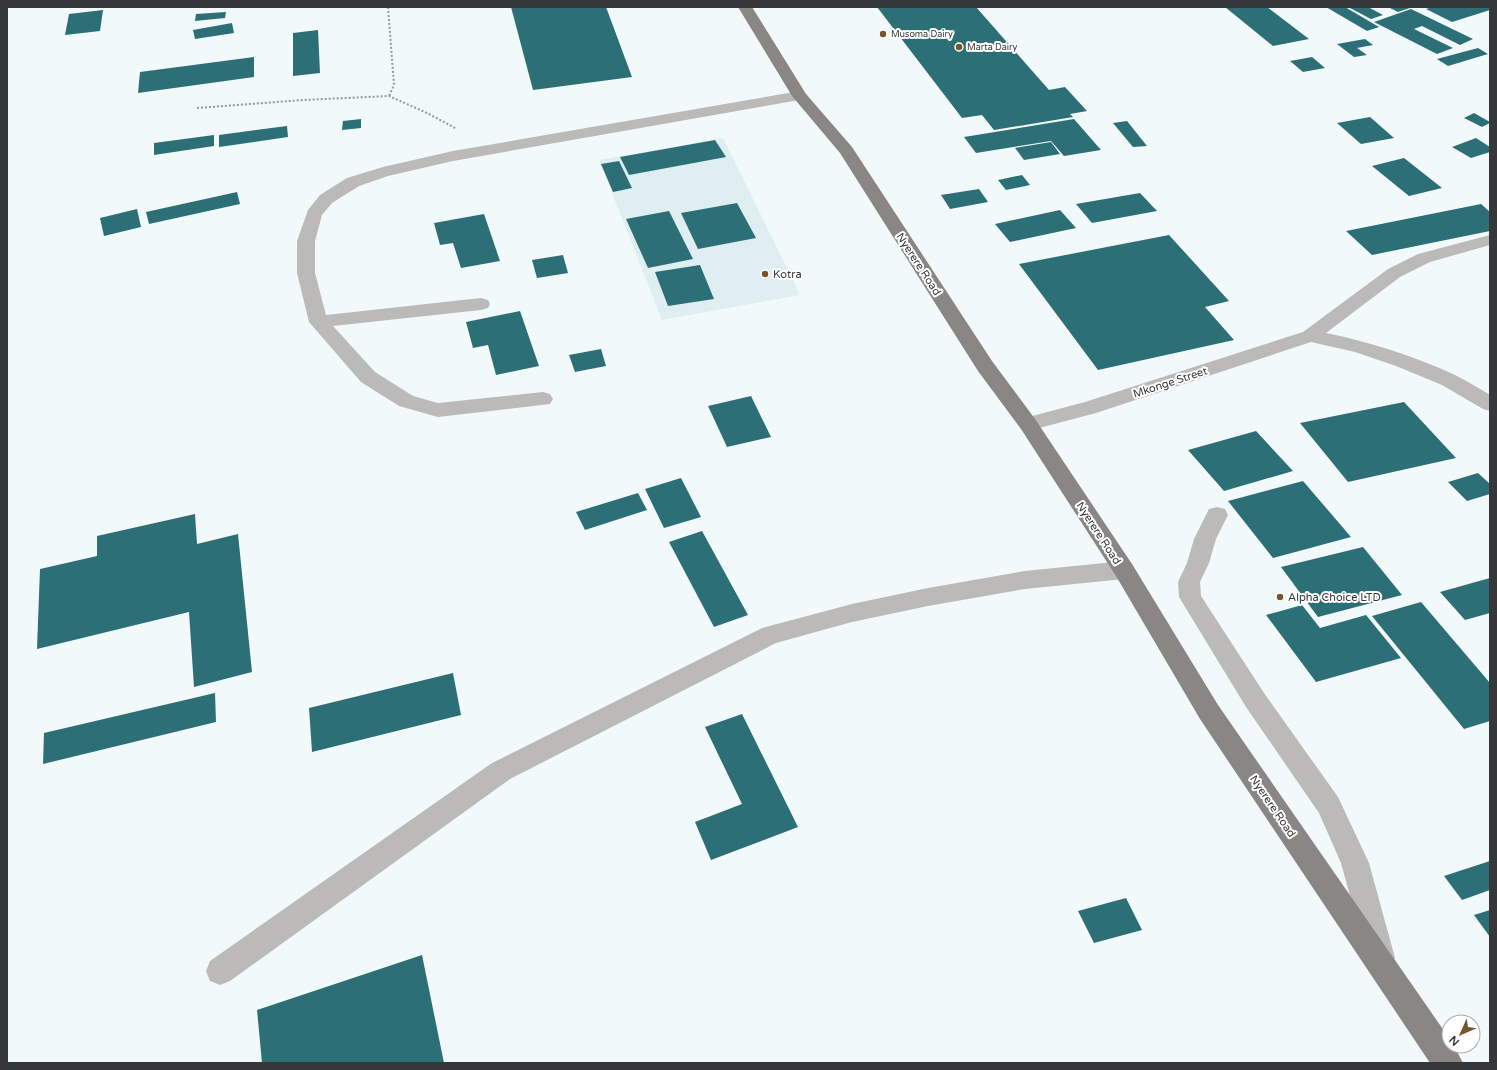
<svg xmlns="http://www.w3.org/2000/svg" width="1497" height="1070" font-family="'Varela Round',sans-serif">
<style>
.built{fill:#dfeef0}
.building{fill:#2d6f77}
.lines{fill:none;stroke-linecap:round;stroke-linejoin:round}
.path{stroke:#94999a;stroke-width:2;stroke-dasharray:2 2;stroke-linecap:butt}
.minor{fill:#bbbab8;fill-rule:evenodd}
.primary{fill:#898683;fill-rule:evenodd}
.poi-dot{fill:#76542c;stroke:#fff;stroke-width:1.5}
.labels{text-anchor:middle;stroke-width:4;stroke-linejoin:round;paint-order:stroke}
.far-poi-label{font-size:9px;fill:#353738;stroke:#fff;text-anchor:start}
.street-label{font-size:11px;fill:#353738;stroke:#fff}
.poi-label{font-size:11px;fill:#353738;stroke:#fff;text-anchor:start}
</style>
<rect width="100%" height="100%" fill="#f2f9fa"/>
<!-- built -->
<path class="built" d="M723,138L800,295L662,320L599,160Z"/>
<!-- building -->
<g class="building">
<path d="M511,7H606L632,77L533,90Z"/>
<path d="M877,7H976L1049,90L1065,87L1087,111L1070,114L1073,117L994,130L982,115L962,118Z"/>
<path d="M1225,7H1267L1309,39L1273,46Z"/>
<path d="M1326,7H1345L1379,27L1367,31Z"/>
<path d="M1348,7H1368L1383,15L1371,19Z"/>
<path d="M1388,7H1413L1398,12Z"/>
<path d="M1432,7H1490V10L1452,22L1426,9Z"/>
<path d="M1411,9L1473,39L1460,45L1422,26L1414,29L1453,48L1437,54L1374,22Z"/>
<path d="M103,10L100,31L65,35L69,14Z"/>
<path d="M226,12L225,18L195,21L196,14Z"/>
<path d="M232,23L234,33L195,39L193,30Z"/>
<path d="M318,30L320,73L293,76V33Z"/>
<path d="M1365,39L1373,45L1357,48L1367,55L1354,57L1337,44Z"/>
<path d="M1478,48L1488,54L1448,66L1437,59Z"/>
<path d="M254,57V77L138,93L140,72Z"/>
<path d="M1312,57L1325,68L1303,72L1290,61Z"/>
<path d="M1474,113L1490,122V123L1482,127L1464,118Z"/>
<path d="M1370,117L1394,138L1361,144L1337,123Z"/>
<path d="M361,119V128L342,130L343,121Z"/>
<path d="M1074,119L1101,150L1064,156L1051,141L976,153L964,137Z"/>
<path d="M1127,121L1147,146L1133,147L1113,123Z"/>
<path d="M287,126L288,137L219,147V135Z"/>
<path d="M214,135V146L154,155V143Z"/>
<path d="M1476,138L1490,147V152L1471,158L1452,147Z"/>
<path d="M715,140L726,157L629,175L620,157Z"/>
<path d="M1051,142L1060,154L1024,160L1015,148Z"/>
<path d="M1404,158L1442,188L1409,196L1372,166Z"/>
<path d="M619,161L632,188L613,192L601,164Z"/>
<path d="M1022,175L1030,185L1006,190L998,180Z"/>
<path d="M979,189L988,202L950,209L941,195Z"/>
<path d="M237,192L240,204L149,224L146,212Z"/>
<path d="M1140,193L1157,211L1092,223L1076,204Z"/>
<path d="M737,203L756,238L698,249L681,213Z"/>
<path d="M1481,204L1490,212V231L1372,255L1346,231Z"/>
<path d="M137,209L141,227L104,236L100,218Z"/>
<path d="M1060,210L1076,228L1010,242L995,224Z"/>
<path d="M669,211L693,259L648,268L626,219Z"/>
<path d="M484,214L500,261L461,268L453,243L440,245L434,223Z"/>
<path d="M1169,235L1229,301L1205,307L1234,340L1098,370L1019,264Z"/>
<path d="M563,255L568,273L537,278L532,260Z"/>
<path d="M700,265L714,299L668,306L655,272Z"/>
<path d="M520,311L539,366L496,375L488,345L473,348L466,322Z"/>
<path d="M601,349L606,366L575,372L569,355Z"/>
<path d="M751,396L771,437L727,447L708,406Z"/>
<path d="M1404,402L1456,458L1348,482L1300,423Z"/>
<path d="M1256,431L1293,471L1224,491L1188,450Z"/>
<path d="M1478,473L1490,484V494L1467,501L1448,482Z"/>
<path d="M681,478L701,517L664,528L645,489Z"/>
<path d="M1303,481L1351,537L1273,558L1228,501Z"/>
<path d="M638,493L647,510L585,530L576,512Z"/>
<path d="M195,514L197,544L238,534L252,672L194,687L189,612L37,649L40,569L97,556V536Z"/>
<path d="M702,531L748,615L714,627L669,542Z"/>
<path d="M1363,547L1402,595L1318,617L1281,567Z"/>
<path d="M1490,578V613L1465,620L1440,592Z"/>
<path d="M1421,602L1490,683V721L1464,729L1372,616Z"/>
<path d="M1302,605L1320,628L1366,615L1401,658L1316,682L1266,615Z"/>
<path d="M453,673L461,715L312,752L309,708Z"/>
<path d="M215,693L216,722L43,764L44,733Z"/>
<path d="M742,714L798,827L711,860L695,822L742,804L705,727Z"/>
<path d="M1490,861V890L1462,900L1444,876Z"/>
<path d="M1126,898L1142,930L1094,943L1078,911Z"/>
<path d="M1490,910V937L1474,915Z"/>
<path d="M422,955L444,1063H262L257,1010Z"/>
</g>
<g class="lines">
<!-- path -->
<g class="path">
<path d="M388,7L394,85L389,96"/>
<path d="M197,108L303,100L389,96L427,113L457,129"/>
</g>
<!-- minor -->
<g class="minor">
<path d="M800,91L805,93L808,96L805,99L453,161L388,176L359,186L332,203L322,215L315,241V273L326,315L481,298L488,300L490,304L488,308L481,310L333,326L375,372L413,396L438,403L543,392L550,394L553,399L550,404L438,417L399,406L361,382L309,322L297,273V241L308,210L320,195L347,178L383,167L453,151Z"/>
<path d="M1490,235V245L1430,262L1400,277L1326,333C1370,342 1414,356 1455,375C1467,381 1479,388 1490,395V411L1483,409L1442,385L1396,366L1355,352L1311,342L1096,413L1028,431L1021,429L1018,424L1021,419L1085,402L1303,332L1388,269L1418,254Z"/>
<path d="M1217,507L1225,509L1228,515L1216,539L1209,563L1200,582L1201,596L1264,693L1338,797L1369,863L1395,958L1391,968L1381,972L1371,968L1367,958L1341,863L1319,813L1246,707L1179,597L1178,582L1187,563L1194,539L1209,509Z"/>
<path d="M1124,561L1132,564L1135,570L1132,576L1124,579L1025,589L928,606L852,622L776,643L510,779L230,981L220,985L210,981L206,971L210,961L492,763L762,628L852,604L928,588L1025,571Z"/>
</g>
<!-- primary -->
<path class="primary" d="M738,7H752L806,94L852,147L992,361L1035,419L1132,564L1218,705L1449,1038V1046H1454L1463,1063H1430L1200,719L1116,576L1021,429L978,371L840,153L792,96Z"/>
</g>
<!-- markers -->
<g class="poi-dot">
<circle cx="883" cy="34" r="4"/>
<circle cx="959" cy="47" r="4"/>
<circle cx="765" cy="274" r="4"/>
<circle cx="1280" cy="597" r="4"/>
</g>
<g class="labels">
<!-- far-poi labels -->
<g class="far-poi-label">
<text x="891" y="37">Musoma Dairy</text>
<text x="967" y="50">Marta Dairy</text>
</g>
<!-- street labels -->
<g class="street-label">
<text transform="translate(919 264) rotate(57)" y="4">Nyerere Road</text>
<text transform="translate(1170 382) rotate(-18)" y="4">Mkonge Street</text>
<text transform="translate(1099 533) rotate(57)" y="4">Nyerere Road</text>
<text transform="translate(1273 806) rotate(56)" y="4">Nyerere Road</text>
</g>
<!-- poi labels -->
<g class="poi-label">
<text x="773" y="278">Kotra</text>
<text x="1288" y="601">Alpha Choice LTD</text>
</g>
</g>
<!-- border -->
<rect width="1497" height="1070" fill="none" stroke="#353738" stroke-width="16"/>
<!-- north arrow -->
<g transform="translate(1461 1034) rotate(225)"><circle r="19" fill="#ffffff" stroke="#aeafaf"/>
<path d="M0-3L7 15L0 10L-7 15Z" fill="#76542c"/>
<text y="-6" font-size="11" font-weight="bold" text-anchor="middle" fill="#353738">N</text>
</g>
</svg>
